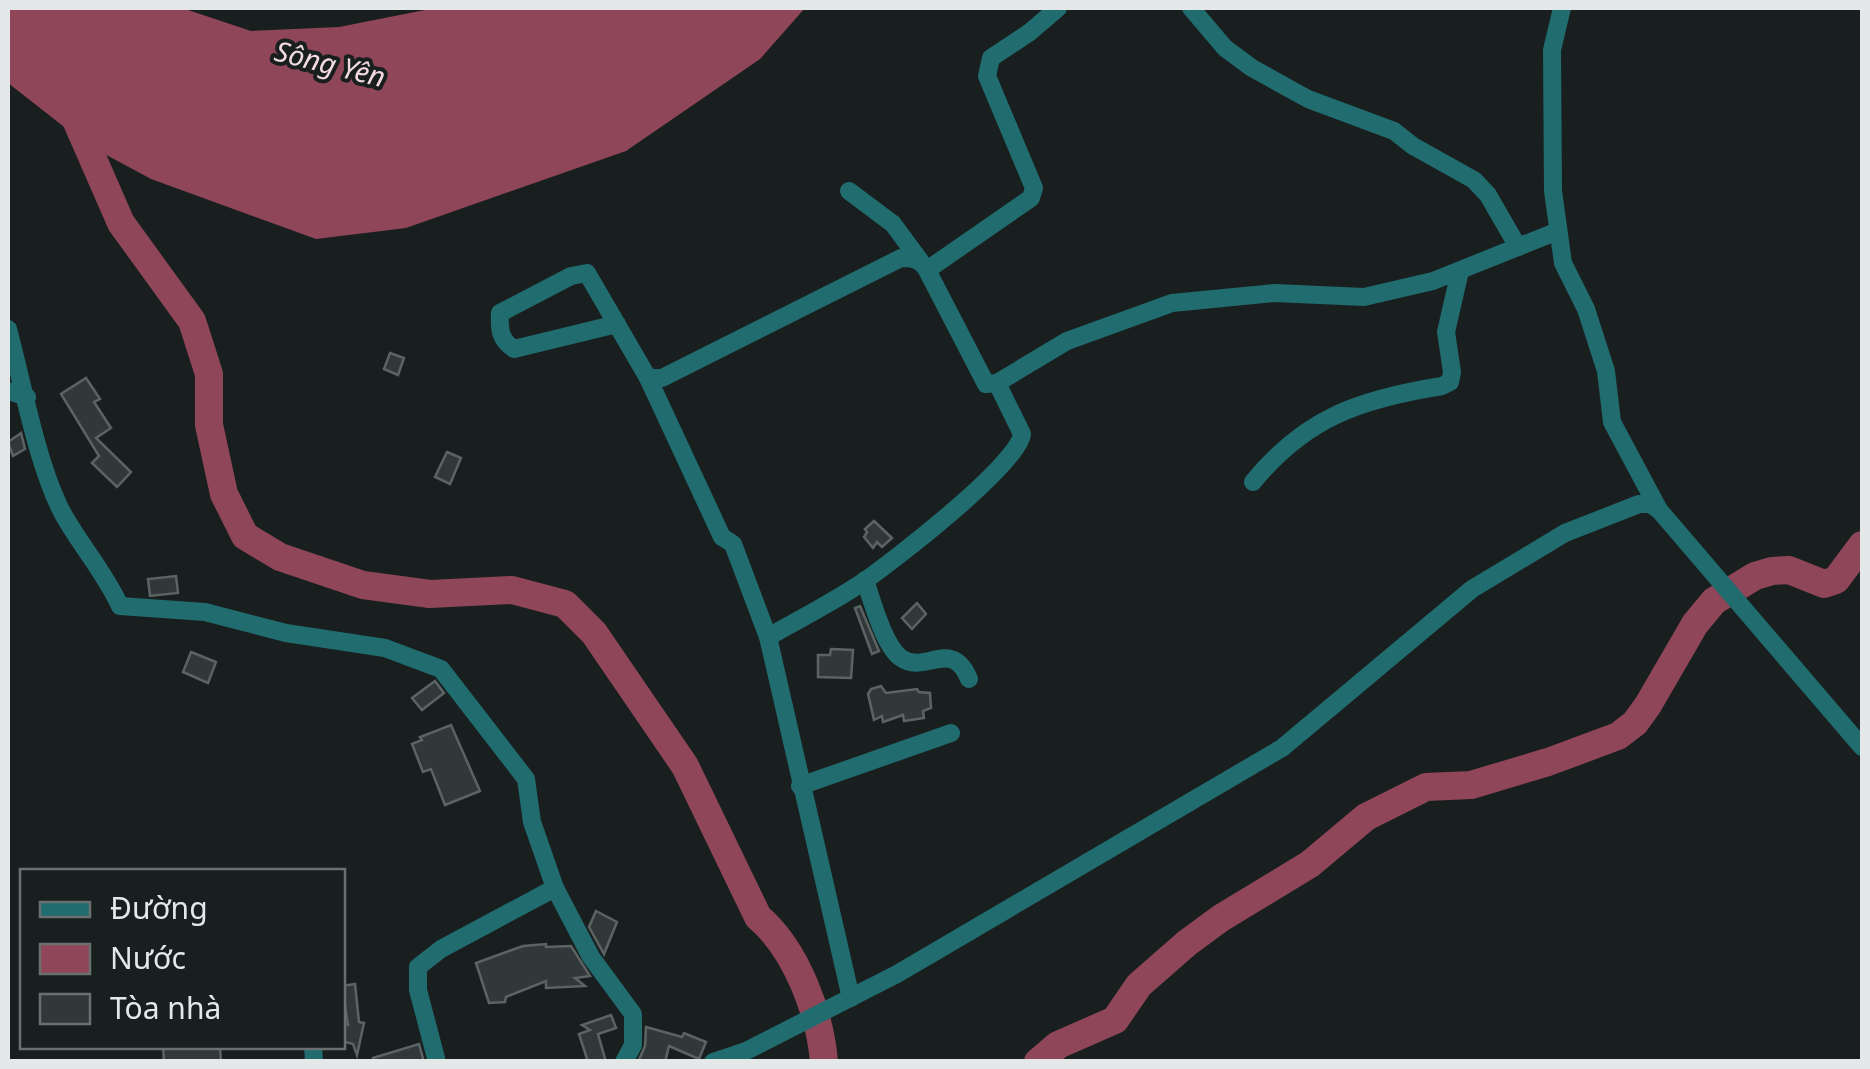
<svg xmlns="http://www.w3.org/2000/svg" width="1870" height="1069" font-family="'Noto Sans',sans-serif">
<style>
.water{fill:#8f4659}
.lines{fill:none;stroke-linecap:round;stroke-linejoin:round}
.river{stroke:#8f4659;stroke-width:28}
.building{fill:#323839;stroke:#5c6363;stroke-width:2.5}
.street{stroke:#206c6f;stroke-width:18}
.labels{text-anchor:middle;stroke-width:8;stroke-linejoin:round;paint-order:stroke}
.water-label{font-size:28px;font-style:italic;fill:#f2dadf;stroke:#191f1f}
</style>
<rect width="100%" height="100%" fill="#191f1f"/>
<!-- water -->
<path class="water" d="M8,8H182L251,31L339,27L435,8H805L760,59L626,151L406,228L316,239L151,179L86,144L8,83Z"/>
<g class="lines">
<!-- river -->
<g class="river">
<path d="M72,111L121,223L192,321L209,374V425L224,494L245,536L280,557L363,585L430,594L512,590L565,604L594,633L685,766L758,917C796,949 820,1013 824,1062"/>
<path d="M1038,1062L1058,1045L1115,1020L1139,985L1187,943L1221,918L1310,864L1366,817L1426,787L1471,785L1548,762L1618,736L1635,723L1648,705L1695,624L1714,601L1755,576L1772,571L1789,570L1824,584L1836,580L1862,545"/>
</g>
</g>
<!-- building -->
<g class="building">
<path d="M390,353L404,358L398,375L384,369Z"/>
<path d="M86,378L100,399L94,402L111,428L96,438L131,472L117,487L92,463L99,456L61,394Z"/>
<path d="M21,433L25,449L13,456L8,442Z"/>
<path d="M447,452L461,458L450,484L435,477Z"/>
<path d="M874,521L892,538L882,547L877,542L873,548L864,537L867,532L865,529Z"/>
<path d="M176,576L178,593L150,596L148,579Z"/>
<path d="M917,603L926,614L912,629L902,618Z"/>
<path d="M860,606L879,651L872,654L855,608Z"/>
<path d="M831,649L853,650L851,678L818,677V655H830Z"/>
<path d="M191,652L216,662L208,683L183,672Z"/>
<path d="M435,681L444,693L422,710L412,698Z"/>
<path d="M881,686L886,693L917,689L919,692L930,693L931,708L923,711L924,718L904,721L903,715L883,722L882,716L874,720L868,694L871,689Z"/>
<path d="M451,725L480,791L445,805L431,769L423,772L412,744L422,740L420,737Z"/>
<path d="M596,911L617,922L604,954L589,927Z"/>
<path d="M546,944V947L571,946L590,976L575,978L585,986L546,988V981L506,997L505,1002L489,1003L476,963L523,946Z"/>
<path d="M355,984L359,1022L364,1023L357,1055L353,1044L342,1041V1023L348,1025L342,986Z"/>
<path d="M611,1015L616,1028L598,1034L606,1062H588L579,1034L590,1030L582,1025Z"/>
<path d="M646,1027L682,1037L684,1033L706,1042L699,1059L669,1046L665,1062H638L645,1046Z"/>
<path d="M419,1044L424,1062H373V1058Z"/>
<path d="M163,1046L220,1048L221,1062H164Z"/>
</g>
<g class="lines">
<!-- street -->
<g class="street">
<path d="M1191,8L1225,48L1252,68L1308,99L1394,131L1413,146L1474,180L1488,195L1518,247"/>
<path d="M1562,8L1552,50L1553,191L1563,263L1586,309L1606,371L1612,422L1659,510L1862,747"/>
<path d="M849,191L893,224L921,262"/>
<path d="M927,270L1031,198L1034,188L987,76L991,58L1030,32L1058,8"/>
<path d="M617,324L514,349C500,340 499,329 500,313L571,276L587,273L648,378H662L901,258C913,258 920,259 927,270L986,384L997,383L1067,341L1172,303L1275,293L1364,297L1433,281L1558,231"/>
<path d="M8,329C23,384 37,465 63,514C81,546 105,573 120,606L205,612L286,633L385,648L441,669L526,779L532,822L555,888L591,957L633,1014V1045L624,1062"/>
<path d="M648,378L722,537L733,544L768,637L851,998"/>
<path d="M8,391L27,397"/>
<path d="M1253,482C1306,417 1361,399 1442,386L1450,382L1452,372L1446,332L1460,271"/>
<path d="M865,580C872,601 884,646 901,658C925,675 952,637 969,679"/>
<path d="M768,637C800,619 833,602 863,582C893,561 1019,464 1022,434L997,383"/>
<path d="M800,786L951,733"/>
<path d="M313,1046L314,1062"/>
<path d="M437,1062L418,990V967L441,949L555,888"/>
<path d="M713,1062L746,1051L897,974L1282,748L1472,589L1565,533L1639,504H1650L1659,510"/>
</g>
</g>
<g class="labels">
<!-- water labels -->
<g class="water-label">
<text transform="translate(330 64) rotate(14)" y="10">Sông Yên</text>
</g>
</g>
<!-- border -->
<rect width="1870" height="1069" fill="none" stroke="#e4e8e8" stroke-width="20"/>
<!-- legend -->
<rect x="20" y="869" width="325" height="180" fill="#191f1f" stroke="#6a6f6f" stroke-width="2.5"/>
<rect x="40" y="902" width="50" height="15" fill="#206c6f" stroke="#6a6f6f" stroke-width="2.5"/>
<text x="110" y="919" font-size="30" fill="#e4e8e8">Đường</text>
<rect x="40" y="944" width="50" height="30" fill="#8f4659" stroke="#6a6f6f" stroke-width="2.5"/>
<text x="110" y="969" font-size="30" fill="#e4e8e8">Nước</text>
<rect x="40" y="994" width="50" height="30" fill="#323839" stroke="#6a6f6f" stroke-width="2.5"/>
<text x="110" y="1019" font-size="30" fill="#e4e8e8">Tòa nhà</text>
</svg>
